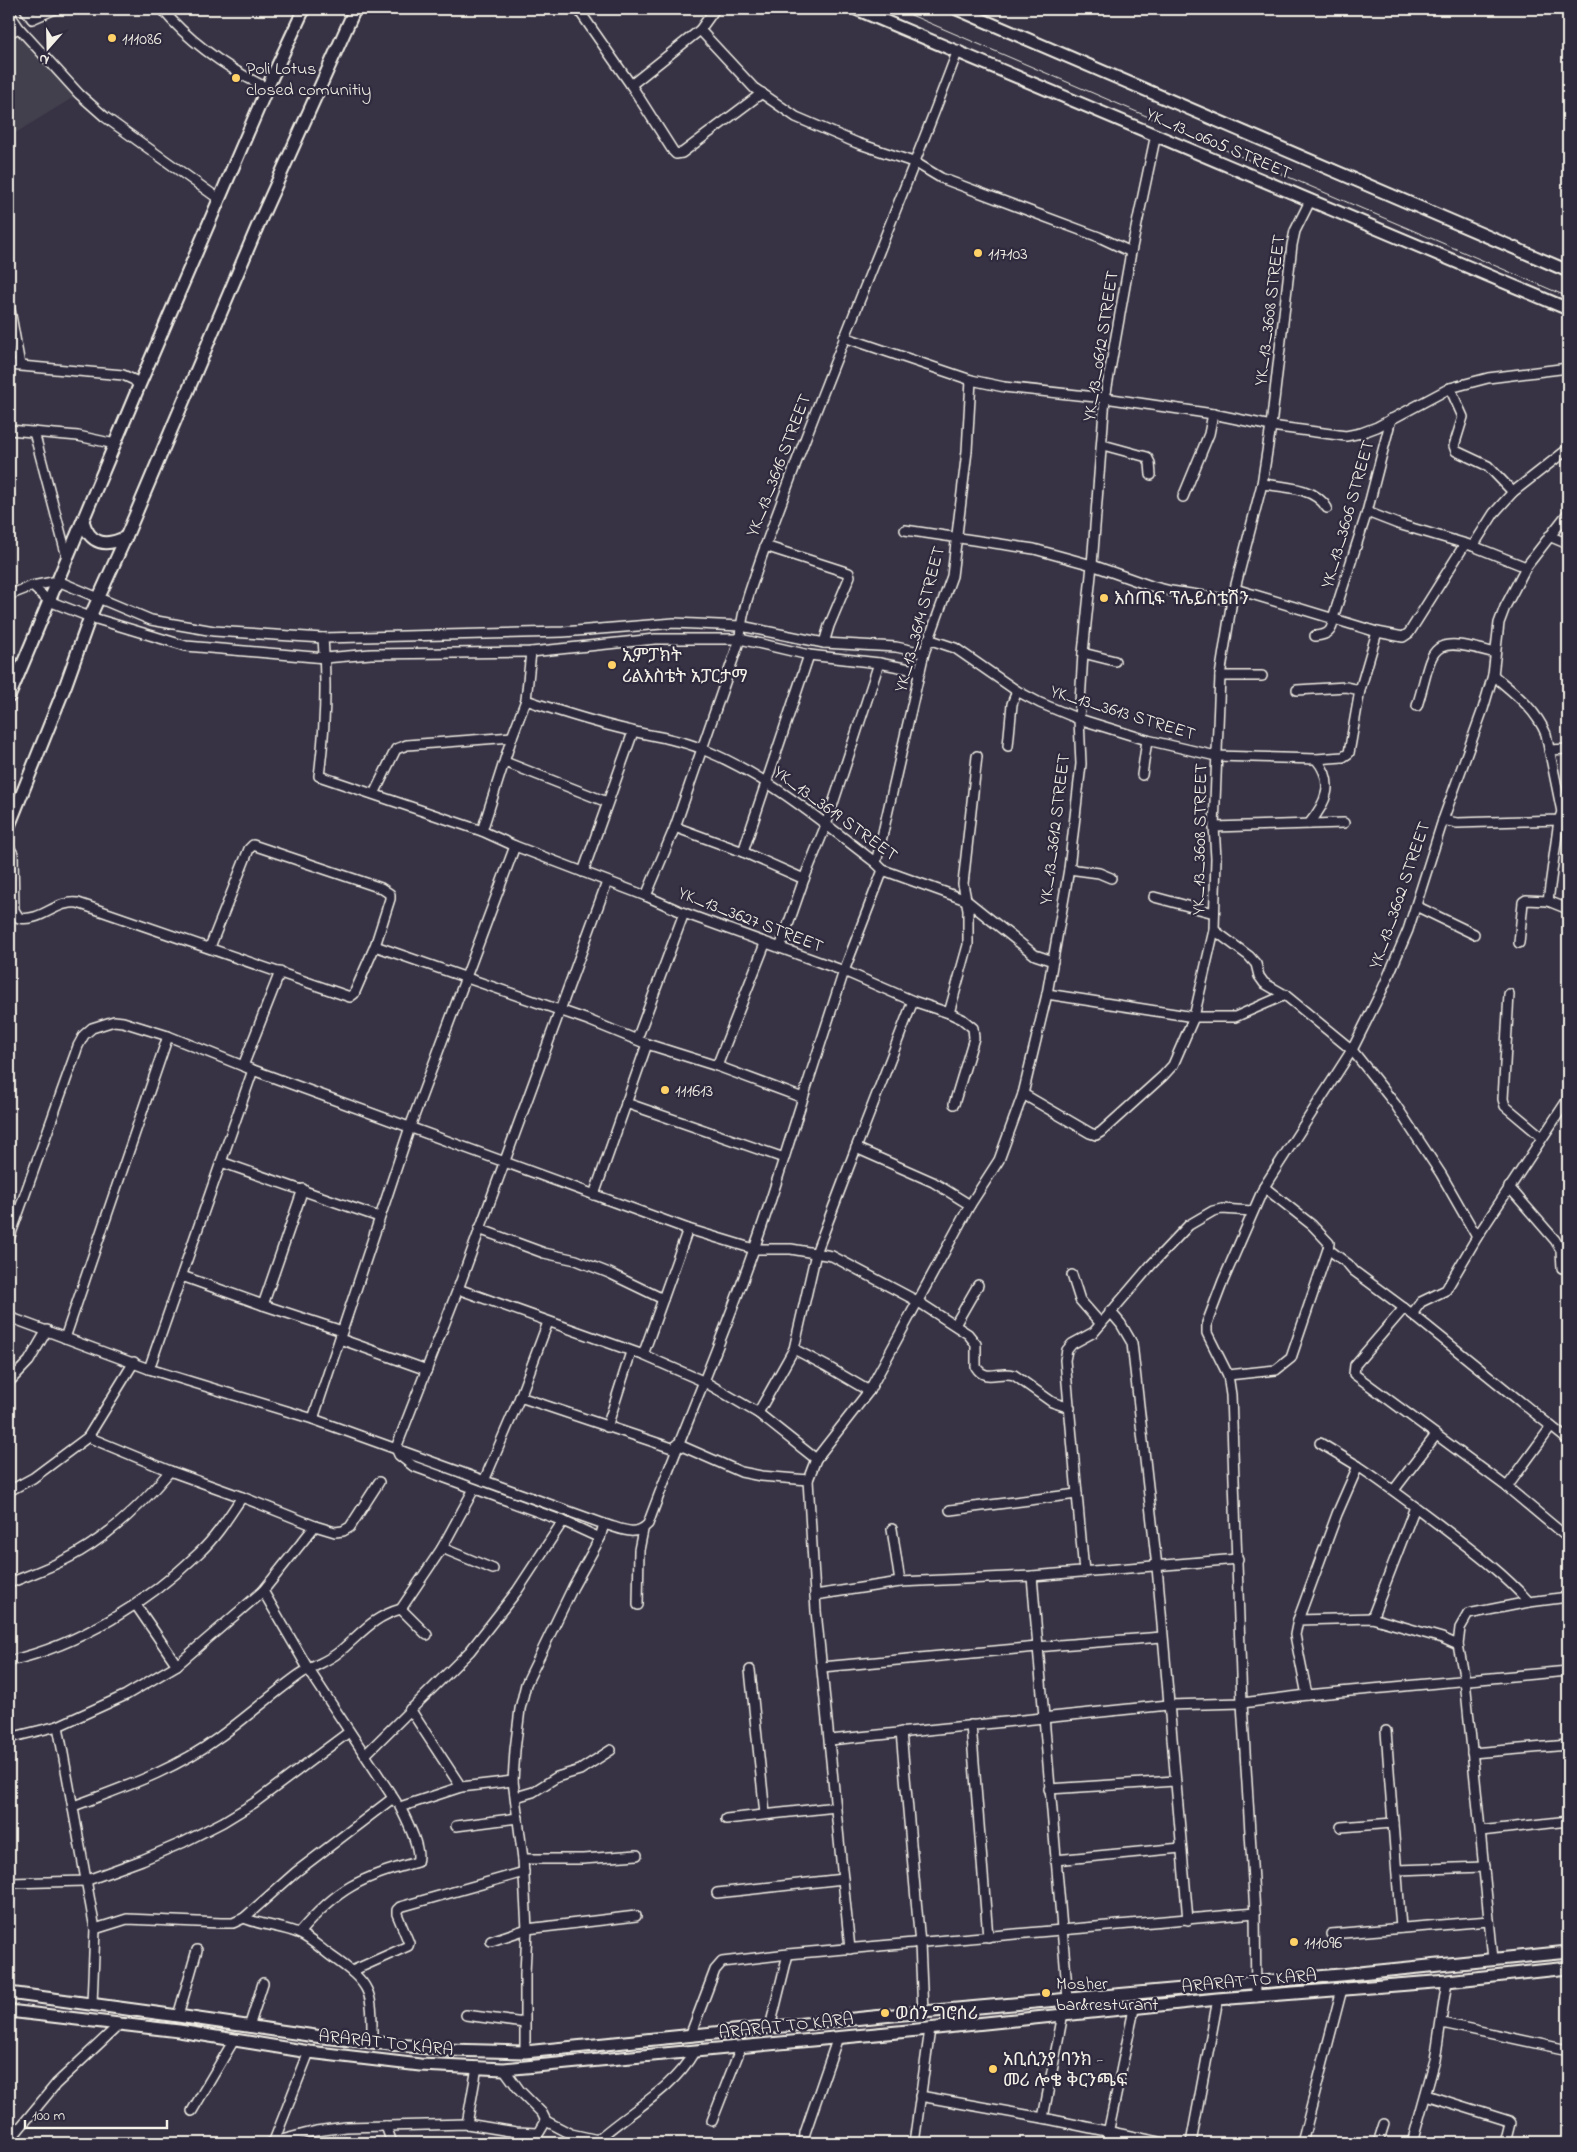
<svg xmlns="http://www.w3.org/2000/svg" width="1577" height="2152" font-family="'Indie Flower','Noto Sans Ethiopic',sans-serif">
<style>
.built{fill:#433f4e}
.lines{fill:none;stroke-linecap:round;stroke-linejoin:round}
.minor-casing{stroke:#f4f1e8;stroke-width:12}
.major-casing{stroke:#f4f1e8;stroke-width:15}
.minor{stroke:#2f2a3d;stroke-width:9}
.major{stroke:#2f2a3d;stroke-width:11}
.tram{stroke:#f4f1e8;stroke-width:1}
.poi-dot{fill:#ffd166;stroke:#2f2a3d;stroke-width:2}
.labels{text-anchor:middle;stroke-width:4.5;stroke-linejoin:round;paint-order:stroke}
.poi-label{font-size:18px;fill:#f4f1e8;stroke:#2f2a3d;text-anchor:start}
.street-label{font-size:18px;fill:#f4f1e8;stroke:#2f2a3d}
</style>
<rect width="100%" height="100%" fill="#373244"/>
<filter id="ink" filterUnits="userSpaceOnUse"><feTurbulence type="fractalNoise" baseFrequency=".02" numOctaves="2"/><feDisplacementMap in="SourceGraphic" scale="10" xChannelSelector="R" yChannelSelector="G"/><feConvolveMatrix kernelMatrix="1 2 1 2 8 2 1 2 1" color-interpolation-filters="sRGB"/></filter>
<g filter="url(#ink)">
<!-- built -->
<path class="built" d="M19,28L79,94L9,137V33Z"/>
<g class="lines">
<defs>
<g id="minor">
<path d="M25,9L32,19L55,9"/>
<path d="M162,9C191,44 227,68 267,88"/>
<path d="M578,9L631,85L673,151L676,154L682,153L762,93"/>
<path d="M9,13L19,28"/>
<path d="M700,30L754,88L796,117L857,143L916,163L941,178L1099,237L1131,252"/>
<path d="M9,33L19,28L79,94L105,117L219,199"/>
<path d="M631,85L700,30L715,9"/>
<path d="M9,304L20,365"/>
<path d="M844,337L971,380L1004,387L1105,398L1213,414L1271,426L1346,436L1361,433L1377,427L1450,388L1488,378L1568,368"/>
<path d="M9,365L123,375L134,380L139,386"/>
<path d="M1450,388L1463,417L1454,446L1456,451L1488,466L1513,492"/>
<path d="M9,430L78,436L115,444"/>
<path d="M34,432L67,557"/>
<path d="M1103,445L1147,457L1150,463L1151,475"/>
<path d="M1262,484C1284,487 1315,487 1327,508"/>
<path d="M1183,497L1209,434L1213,414"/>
<path d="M1367,512L1398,524L1473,546L1526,567"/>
<path d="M905,530L1034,549L1092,565L1151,586L1171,591L1232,600"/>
<path d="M1549,536L1568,544"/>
<path d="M765,546L849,573L850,576L829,626L824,643"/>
<path d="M1473,546L1494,513L1513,492L1568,449"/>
<path d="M32,586L49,601L90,617L186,646L325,658L371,654L531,652L655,639H740L809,655L879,663L920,671"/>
<path d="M1235,589L1377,632L1403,637L1409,633L1465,544"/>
<path d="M9,595L32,586L58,581L151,620L214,631L323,638L563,632L674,623L741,626L824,643L896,647L924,653"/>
<path d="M1315,636C1328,635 1333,631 1333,618L1367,512L1391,419"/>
<path d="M323,638C327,684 325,730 319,776L482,831L515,846L646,896L684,913L844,971L913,1001L949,1013L968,945V909L963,884L977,756"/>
<path d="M928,639L955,648L1017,691L1040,703L1079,719L1147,740L1216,756L1316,759L1343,757L1349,753L1360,690L1377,632"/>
<path d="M1083,653L1115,661"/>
<path d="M1493,675C1514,693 1535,708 1546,734L1562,812L1568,811"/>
<path d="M1220,676H1262"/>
<path d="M1297,690L1346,687L1360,690"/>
<path d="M526,700L531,652"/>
<path d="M1417,706C1435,649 1424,633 1495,653"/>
<path d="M1008,746L1012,704L1017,691"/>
<path d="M1549,750L1568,749"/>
<path d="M505,762L607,802"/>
<path d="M1142,775L1147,740"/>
<path d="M374,794L396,749L407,745L512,737"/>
<path d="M1443,820L1457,823L1559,820L1562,812"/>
<path d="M1309,824C1326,803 1336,783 1316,759"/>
<path d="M675,827L743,852L804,879"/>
<path d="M1214,827L1344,823"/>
<path d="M482,831L512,737L526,700C561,712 596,723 632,731C656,737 679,739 702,749C767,775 821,821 876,863L883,870L966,900L1035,955L1053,961"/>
<path d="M9,847L13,854L14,910L19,918C43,922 55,900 78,903L350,997L354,994L375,946L390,899V894L381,888L253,845L249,849L210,947"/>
<path d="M743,852L809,655"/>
<path d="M876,863L924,653L952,576L967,451L971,380"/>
<path d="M1069,869L1099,873L1111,878"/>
<path d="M583,872L633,732"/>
<path d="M646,896L675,827L740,639C741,615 749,593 757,570C769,534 783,499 796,463C848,325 906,189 958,50"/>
<path d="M1154,897L1214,913"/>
<path d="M1548,901L1559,820"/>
<path d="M1416,906L1474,934"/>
<path d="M1214,930L1249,956L1256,964L1259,976L1264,983L1285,995L1352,1050L1395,1104L1441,1174L1477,1237"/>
<path d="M1519,943L1523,902L1526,900L1548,901L1568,909"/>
<path d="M375,946L588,1020L647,1044L717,1066L803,1098C787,1148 772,1199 754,1249C722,1342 682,1432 648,1524C635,1538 620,1528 604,1524"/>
<path d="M780,948L804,879L826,825L879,663"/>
<path d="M1047,994L1194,1017H1235L1285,995"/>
<path d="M1509,994L1503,1099L1505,1106L1542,1137"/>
<path d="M949,1013L962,1019L973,1028L974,1038L954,1104"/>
<path d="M637,1039L684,913"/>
<path d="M243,1066L280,972"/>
<path d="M717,1066L765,944"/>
<path d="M1023,1094L1090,1133L1096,1135L1101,1132L1163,1076L1173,1065L1194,1017L1214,930L1216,858L1214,827L1220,676L1232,600L1262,484L1271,426L1292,245L1295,231L1310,201"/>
<path d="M803,1098L844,971L883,870"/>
<path d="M626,1103L784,1158"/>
<path d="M856,1148L913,1001"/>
<path d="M221,1162L379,1217"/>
<path d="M1509,1187L1555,1240L1561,1250L1562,1268"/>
<path d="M594,1195L647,1044"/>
<path d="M479,1229L544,1253L576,1260L609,1273L663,1299"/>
<path d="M9,1239L78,1046L84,1035L92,1028L114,1021L123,1022L168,1036L253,1070L688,1229L754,1249H791L832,1256L917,1301L968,1334L976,1344V1367C986,1383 999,1370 1014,1375L1052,1402L1070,1408"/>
<path d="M1328,1249L1348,1264L1354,1271L1412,1314L1568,1440"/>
<path d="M1072,1275L1080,1300L1101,1324"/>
<path d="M182,1276L263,1305L303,1189"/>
<path d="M458,1289L643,1355L705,1382L758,1413L816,1459"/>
<path d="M263,1305L342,1331"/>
<path d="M1404,1308L1355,1365L1354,1374L1507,1487L1568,1538"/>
<path d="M1110,1311L1121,1324L1132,1343L1157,1567L1188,1920"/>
<path d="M1412,1314L1421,1302L1446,1290L1477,1237L1568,1099"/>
<path d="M9,1317L149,1369L313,1419L604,1524L600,1538L573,1587L526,1684L520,1709L515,1750L513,1781L523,1859L527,1929L525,1974V2052"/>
<path d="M955,1325L978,1285"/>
<path d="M65,1338L168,1036"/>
<path d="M340,1339L427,1370"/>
<path d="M794,1349L828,1367L869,1391"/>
<path d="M643,1355L688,1229"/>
<path d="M149,1369L253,1070"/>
<path d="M1228,1375L1276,1370L1291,1358L1328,1249L1329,1243L1312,1225L1264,1187"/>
<path d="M9,1382L29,1361L47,1330"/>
<path d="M520,1397L675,1449"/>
<path d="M758,1413L794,1349L816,1253L856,1148L933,1182L970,1205"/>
<path d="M313,1419L410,1127L515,846"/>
<path d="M607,1427L631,1352"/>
<path d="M88,1437L170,1471"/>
<path d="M1320,1443L1358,1466"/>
<path d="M677,1444L741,1472L761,1476L808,1480"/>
<path d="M484,1481L520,1397L548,1322"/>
<path d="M1507,1487L1551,1427"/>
<path d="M1394,1490L1436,1435"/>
<path d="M9,1491L33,1478L88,1437L134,1362"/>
<path d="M950,1510L1077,1494"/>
<path d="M892,1529L900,1582"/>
<path d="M600,1538L563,1521L413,1466L399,1455L396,1448L458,1289L607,882"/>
<path d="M442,1548L493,1569"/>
<path d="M1084,1572L1065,1360L1067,1350L1072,1344L1094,1332L1151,1265L1189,1225L1213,1211L1222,1209L1252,1211"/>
<path d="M1032,1576L1068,1999"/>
<path d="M9,1583C32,1574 58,1565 79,1552C115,1531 144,1502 170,1471L242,1497"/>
<path d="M263,1591L309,1670L396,1802"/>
<path d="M815,1595L900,1582L1032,1576L1238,1559"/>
<path d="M136,1605L177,1665"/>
<path d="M638,1605L639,1550L643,1530"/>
<path d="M1372,1618L1415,1507"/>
<path d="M1298,1620L1337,1514L1358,1466C1387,1485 1414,1506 1442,1527C1472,1550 1504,1574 1529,1602"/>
<path d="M427,1635L401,1609L442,1548L474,1489"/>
<path d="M1458,1645L1465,1680L1493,1959"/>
<path d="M9,1661C80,1645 148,1602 200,1552C217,1536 229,1516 242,1497L315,1526L335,1532L343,1531L350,1527L379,1482"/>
<path d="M822,1667L1059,1645L1162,1637"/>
<path d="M750,1670L765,1814"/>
<path d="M1307,1695L1295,1635L1298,1620L1372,1618L1442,1638L1458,1645L1460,1628L1468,1614L1529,1602L1568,1597"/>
<path d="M410,1709L461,1787"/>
<path d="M971,1725L988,1937"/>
<path d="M58,1726L95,1929L92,2004"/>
<path d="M1386,1731L1401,1928"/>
<path d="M901,1732L920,1944L923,2012"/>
<path d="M9,1738L58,1726L126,1695L177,1665L263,1591L315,1526"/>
<path d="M830,1740L1168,1705L1242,1703L1307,1695L1568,1671"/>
<path d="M1472,1753L1568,1745"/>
<path d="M366,1754L470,1651L517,1591L563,1521"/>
<path d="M1049,1789L1175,1781"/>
<path d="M516,1797L533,1792L557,1777L580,1770L611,1750"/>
<path d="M74,1806C124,1787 175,1770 218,1738C246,1718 271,1695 299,1675C312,1666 327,1662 339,1652C360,1635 372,1617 401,1609"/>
<path d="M726,1819L836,1807"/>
<path d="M456,1826L518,1818"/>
<path d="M1341,1827L1393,1823"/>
<path d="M1481,1831L1568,1821"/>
<path d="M523,1859H583L637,1855"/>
<path d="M1055,1860L1181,1848"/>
<path d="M1397,1870L1484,1867"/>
<path d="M9,1883L85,1881L142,1860L184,1842L223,1822L254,1803L349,1732"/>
<path d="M717,1893L843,1879"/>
<path d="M244,1918C262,1926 284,1926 300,1934C311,1939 321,1949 331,1956C374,1986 372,1992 372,2043"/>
<path d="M95,1929L127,1919L221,1923H233L244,1918L296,1872L393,1798"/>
<path d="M299,1933C338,1887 360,1878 417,1862C422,1849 406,1819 400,1807L461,1787L513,1781"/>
<path d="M1331,1934L1489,1921"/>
<path d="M491,1941L527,1929L636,1916"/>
<path d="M850,1949L816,1611L808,1480L816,1459L869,1391L970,1205L999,1160L1023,1094L1047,994L1069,869L1081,764L1079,719L1083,653L1092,565L1105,398L1131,252L1156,134"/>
<path d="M352,1971L408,1946L409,1943L397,1914V1910L400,1907L524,1872"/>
<path d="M1256,1997L1255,1913L1242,1703L1231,1395L1228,1375L1207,1333V1323L1223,1281L1264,1187L1352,1050L1383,988L1408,930L1443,820L1483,709L1493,675L1499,623L1505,607L1526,567L1568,513"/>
<path d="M466,2015L524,2023"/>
<path d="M178,2016L197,1950"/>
<path d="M1442,2023L1568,2050"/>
<path d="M249,2027L263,1983"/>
<path d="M770,2027L788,1954"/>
<path d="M690,2036L715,1970L722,1962L788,1954L1255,1913"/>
<path d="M504,2069L520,2091L542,2113L546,2121L533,2143"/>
<path d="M1426,2095L1509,2121L1511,2123L1506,2143"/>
<path d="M920,2096L1043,2118L1164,2143"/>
<path d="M192,2111L234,2040"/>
<path d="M1043,2118L1063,2014"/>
<path d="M546,2121L571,2134L598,2140"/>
<path d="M712,2121L741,2047"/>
<path d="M467,2124L477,2067"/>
<path d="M386,2126L392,2143"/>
<path d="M9,2141L56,2084L120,2024"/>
<path d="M274,2141L309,2052"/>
<path d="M270,2143L316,2131L346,2127L467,2124L516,2132L538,2133"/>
<path d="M594,2143C626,2113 672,2091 694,2052"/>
<path d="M804,2143L805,2133L838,2037"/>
<path d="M914,2143L930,2029"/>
<path d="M1106,2143L1134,2009"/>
<path d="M1191,2143L1218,1999"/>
<path d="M1302,2143L1342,1989"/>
<path d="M1378,2143L1384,2124"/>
<path d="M1412,2143L1435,2060L1447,1981"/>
</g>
<g id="major">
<path d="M856,9L1568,309"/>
<path d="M957,9L1568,271"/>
<path d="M83,521C90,545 106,547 126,537"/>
<path d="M9,697L139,386L267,88L304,9"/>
<path d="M9,826L66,684L90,617L126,537L258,225L355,9"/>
<path d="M9,1993L178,2016L322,2037L448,2050L525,2052L923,2012L1340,1975L1568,1952"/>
<path d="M9,2011L179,2031L309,2052L420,2065L504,2069L898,2032L1218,1999L1447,1981L1568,1968"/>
</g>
</defs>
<!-- minor casing -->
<use href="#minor" class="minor-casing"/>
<!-- major casing -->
<use href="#major" class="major-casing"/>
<!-- minor -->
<use href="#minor" class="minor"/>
<!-- major -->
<use href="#major" class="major"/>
<!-- tram -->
<path class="tram" d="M897,9L1568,297"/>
</g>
</g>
<!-- markers -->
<g class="poi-dot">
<circle cx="112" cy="38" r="5"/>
<circle cx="236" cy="78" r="5"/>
<circle cx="978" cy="253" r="5"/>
<circle cx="1104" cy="598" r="5"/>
<circle cx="612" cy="665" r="5"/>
<circle cx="665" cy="1090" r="5"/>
<circle cx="1294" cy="1942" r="5"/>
<circle cx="1046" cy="1993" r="5"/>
<circle cx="885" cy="2013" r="5"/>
<circle cx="993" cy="2069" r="5"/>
</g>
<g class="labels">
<!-- poi labels -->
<g class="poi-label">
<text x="122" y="44">111086</text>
<text x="246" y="74">Poli Lotus<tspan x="246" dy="21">closed comunitiy</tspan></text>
<text x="988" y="259">117103</text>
<text x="1114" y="604">እስጢፍ ፕሌይስቴሽን</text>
<text x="622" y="661">ኢምፓክት<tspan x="622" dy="21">ሪልእስቴት አፓርታማ</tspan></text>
<text x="675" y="1096">111613</text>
<text x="1304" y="1948">111096</text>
<text x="1056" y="1989">Mosher<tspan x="1056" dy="21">bar&amp;resturant</tspan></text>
<text x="895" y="2019">ወሰን ግሮሰሪ</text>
<text x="1003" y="2065">አቢሲንያ ባንክ -<tspan x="1003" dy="21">መሪ ሎቄ ቅርንጫፍ</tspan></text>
</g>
<!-- street labels -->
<g class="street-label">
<text transform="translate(1219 143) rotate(23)" y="6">YK_13_0605 STREET</text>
<text transform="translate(1269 310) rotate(-83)" y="6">YK_13_3608 STREET</text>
<text transform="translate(1100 346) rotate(-81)" y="6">YK_13_0612 STREET</text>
<text transform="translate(778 465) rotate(-69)" y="6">YK_13_3616 STREET</text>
<text transform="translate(1347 514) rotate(-74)" y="6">YK_13_3606 STREET</text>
<text transform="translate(919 619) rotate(-75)" y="6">YK_13_3614 STREET</text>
<text transform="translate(1123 712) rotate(17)" y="6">YK_13_3613 STREET</text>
<text transform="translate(836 813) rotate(36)" y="6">YK_13_3619 STREET</text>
<text transform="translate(1054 829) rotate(-83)" y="6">YK_13_3612 STREET</text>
<text transform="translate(1199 839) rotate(-89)" y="6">YK_13_3608 STREET</text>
<text transform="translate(1399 895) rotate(-71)" y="6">YK_13_3602 STREET</text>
<text transform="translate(751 919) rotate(21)" y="6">YK_13_3627 STREET</text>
<text transform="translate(1249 1980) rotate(-5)" y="6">ARARAT TO KARA</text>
<text transform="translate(786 2025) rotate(-6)" y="6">ARARAT TO KARA</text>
<text transform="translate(386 2042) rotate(6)" y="6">ARARAT TO KARA</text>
</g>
</g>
<!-- margin -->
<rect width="1577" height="2152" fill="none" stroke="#2f2a3d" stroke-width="30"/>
<rect x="15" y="15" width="1547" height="2122" fill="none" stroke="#f4f1e8" stroke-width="2" filter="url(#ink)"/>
<!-- north arrow -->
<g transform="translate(48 48) rotate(200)" stroke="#2f2a3d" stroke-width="4" paint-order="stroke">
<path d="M0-4L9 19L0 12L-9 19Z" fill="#f4f1e8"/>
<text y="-8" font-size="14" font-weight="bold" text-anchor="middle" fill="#f4f1e8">N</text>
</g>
<!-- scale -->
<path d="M25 2120v8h142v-8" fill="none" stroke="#f4f1e8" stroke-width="2.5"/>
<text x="32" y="2120" font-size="15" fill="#f4f1e8" stroke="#2f2a3d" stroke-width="4" paint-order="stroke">100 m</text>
</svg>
